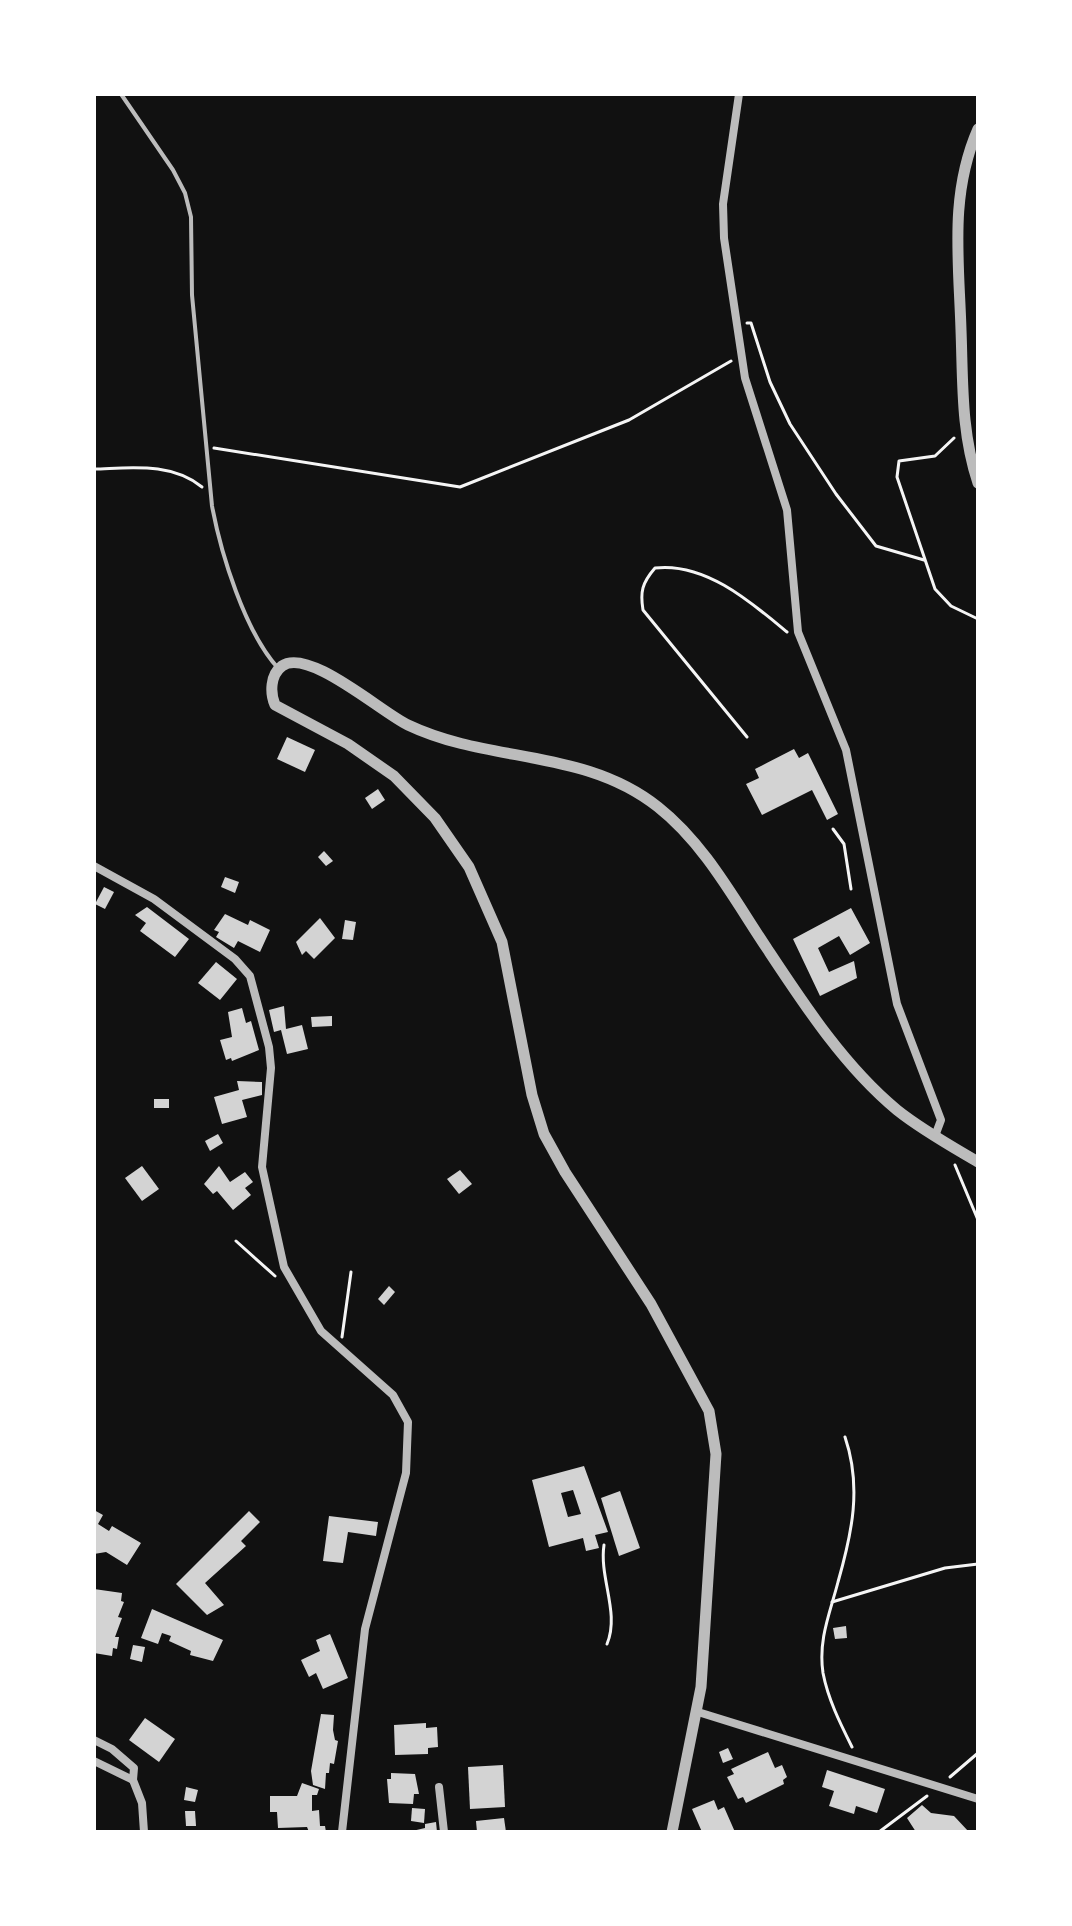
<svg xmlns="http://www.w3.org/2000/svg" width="1072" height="1926" font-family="Figtree,sans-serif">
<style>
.building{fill:#d3d3d3;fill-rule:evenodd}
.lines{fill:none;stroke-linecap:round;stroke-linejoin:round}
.path{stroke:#f5f5f5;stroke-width:3}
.service{stroke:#bcbcbc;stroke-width:4}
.minor{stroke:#bcbcbc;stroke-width:8}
.tertiary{stroke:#bcbcbc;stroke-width:11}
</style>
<rect width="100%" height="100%" fill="#111"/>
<!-- building -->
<g class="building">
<path d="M287,737L315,750L305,772L277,759Z"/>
<path d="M794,749L799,758L808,753L838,814L827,820L812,790L762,815L746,784L759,778L755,769Z"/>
<path d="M378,789L385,800L372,809L365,798Z"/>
<path d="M324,851L333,861L326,866L318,857Z"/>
<path d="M225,877L239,882L235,893L221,887Z"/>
<path d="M104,887L114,892L105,909L95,904Z"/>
<path d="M147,907L189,939L175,957L140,931L146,923L135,915Z"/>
<path d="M851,908L870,943L850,955L839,936L818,948L829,972L854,961L857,978L820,996L793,939Z"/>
<path d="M225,914L248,925L250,920L270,930L260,952L238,941L234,948L216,937L219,932L214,930Z"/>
<path d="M320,918L335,938L314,959L306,951L302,955L296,942Z"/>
<path d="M345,920L356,922L353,940L342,939Z"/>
<path d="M216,962L237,979L220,1000L198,983Z"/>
<path d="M284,1006L286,1029L302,1025L308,1049L287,1054L281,1030L274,1032L269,1010Z"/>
<path d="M242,1008L246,1023L251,1021L259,1050L232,1061L231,1058L226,1060L220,1040L232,1037L228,1012Z"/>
<path d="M332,1016V1026L312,1027L311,1017Z"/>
<path d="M237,1081L262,1082V1095L242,1100L247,1117L222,1124L214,1097L239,1090Z"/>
<rect x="154" y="1099" width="15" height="9"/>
<path d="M218,1134L223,1143L210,1151L205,1141Z"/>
<path d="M142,1166L159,1189L142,1201L125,1178Z"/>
<path d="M219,1166L230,1182L245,1172L253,1182L245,1188L251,1195L233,1210L217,1191L213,1194L204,1184Z"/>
<path d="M460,1170L472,1184L459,1194L447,1179Z"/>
<path d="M389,1286L395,1292L384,1305L378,1299Z"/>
<path d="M584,1466L608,1532L595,1535L599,1548L586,1551L583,1538L549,1547L532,1480ZM573,1490L581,1514L568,1517L561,1493Z"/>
<path d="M620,1491L640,1548L619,1556L601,1498Z"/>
<path d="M94,1510L103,1515L98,1524L109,1531L112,1526L141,1543L127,1565L106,1552L94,1554Z"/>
<path d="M249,1511L260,1522L241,1541L246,1546L205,1583L224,1605L207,1615L176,1584Z"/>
<path d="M329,1516L378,1522L376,1536L348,1532L343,1563L323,1561Z"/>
<path d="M94,1589L122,1593L121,1601L124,1602L118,1617L122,1618L115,1637H119L117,1649L113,1648L112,1656L94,1653Z"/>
<path d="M152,1609L223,1640L213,1661L190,1655L191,1651L169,1641L171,1636L162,1633L158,1644L141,1638Z"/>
<path d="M846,1626L847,1638L835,1639L833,1628Z"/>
<path d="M330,1634L348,1678L323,1689L316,1673L309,1677L301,1660L320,1651L316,1640Z"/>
<path d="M133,1645L145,1647L142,1662L130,1659Z"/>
<path d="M321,1714L334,1715L333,1730L335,1740L338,1741L334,1764L330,1763L329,1773H326L325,1789L313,1785L311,1771Z"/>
<path d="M145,1718L175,1739L159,1762L129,1740Z"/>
<path d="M426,1723V1728L437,1727L438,1747L428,1748V1754L395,1755L394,1725Z"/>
<path d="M728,1748L733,1759L723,1763L719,1752Z"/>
<path d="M768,1752L775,1768L782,1765L787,1777L783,1780L784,1784L746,1803L743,1797L738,1799L727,1777L734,1774L731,1769Z"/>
<path d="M503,1765L505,1807L470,1809L468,1767Z"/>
<path d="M827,1770L885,1789L877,1813L856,1806L854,1814L829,1806L834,1791L822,1787Z"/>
<path d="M391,1773L415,1774L419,1794H414L413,1804L389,1803L387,1779H391Z"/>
<path d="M302,1783L319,1789L317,1795H312V1811L319,1810L320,1826H325L326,1832H309L307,1827L278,1828L277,1812H270V1796H297Z"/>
<path d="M186,1787L198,1790L195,1802L184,1800Z"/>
<path d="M714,1800L718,1810L724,1807L735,1832H702L692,1809Z"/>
<path d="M922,1805L931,1813L954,1816L969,1832H916L907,1818Z"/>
<path d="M412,1808L425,1809L424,1823L411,1821Z"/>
<path d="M185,1811H195L196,1826H186Z"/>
<path d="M504,1818L506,1832H477L476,1821Z"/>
<path d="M436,1822L437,1832H408L425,1828V1824Z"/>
</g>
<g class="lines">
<!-- path -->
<g class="path">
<path d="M747,323H751L770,382L790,424L836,494L876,546L924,560"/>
<path d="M954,438L935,456L899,461L897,477L935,589L951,606L978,619"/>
<path d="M214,448L460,487L629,420L731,361"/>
<path d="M94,469C131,468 171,462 202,487"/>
<path d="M747,737L643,610C640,592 642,583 655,568C705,562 751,602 787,632"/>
<path d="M833,829L844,844L851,889"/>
<path d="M955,1165L978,1220"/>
<path d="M236,1241L275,1276"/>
<path d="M342,1337L351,1272"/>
<path d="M845,1437C862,1487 852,1533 838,1582C830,1613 818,1640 823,1673C828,1699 840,1723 852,1747"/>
<path d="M604,1545C599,1578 620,1613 607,1644"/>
<path d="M832,1602L945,1568L978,1564"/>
<path d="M950,1777L978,1753"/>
<path d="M879,1832L927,1796"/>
</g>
<!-- service -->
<path class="service" d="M121,94L173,170L185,193L191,217L192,295L212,506C221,554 245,632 278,668"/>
<!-- minor -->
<g class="minor">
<path d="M739,94L723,204L724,238L745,378L787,510L798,632L846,750L897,1004L941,1120L935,1136"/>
<path d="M94,866L154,899L235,959L250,976L269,1047L271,1068L262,1167L284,1267L321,1331L393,1395L408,1422L406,1473L365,1629L342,1832"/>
<path d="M698,1712L978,1799"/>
<path d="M94,1740L112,1749L134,1768L133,1780"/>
<path d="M94,1761L133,1780L142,1803L144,1832"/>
<path d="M439,1787L444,1832"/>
</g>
<!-- tertiary -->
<g class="tertiary">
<path d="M978,129C949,195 959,261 961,330C963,383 961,432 978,483"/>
<path d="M672,1832L701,1687L716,1454L709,1411L651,1304L565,1172L544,1134L532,1095L502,942L469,867L435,818L394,776L348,744L275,705C270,693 270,675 282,666C308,647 381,712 408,725C490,764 584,748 658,807C705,844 735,901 768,950C805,1006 845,1067 897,1110C922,1130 951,1146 978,1162"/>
</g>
</g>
<!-- border -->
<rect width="1072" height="1926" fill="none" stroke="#ffffff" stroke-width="192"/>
</svg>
